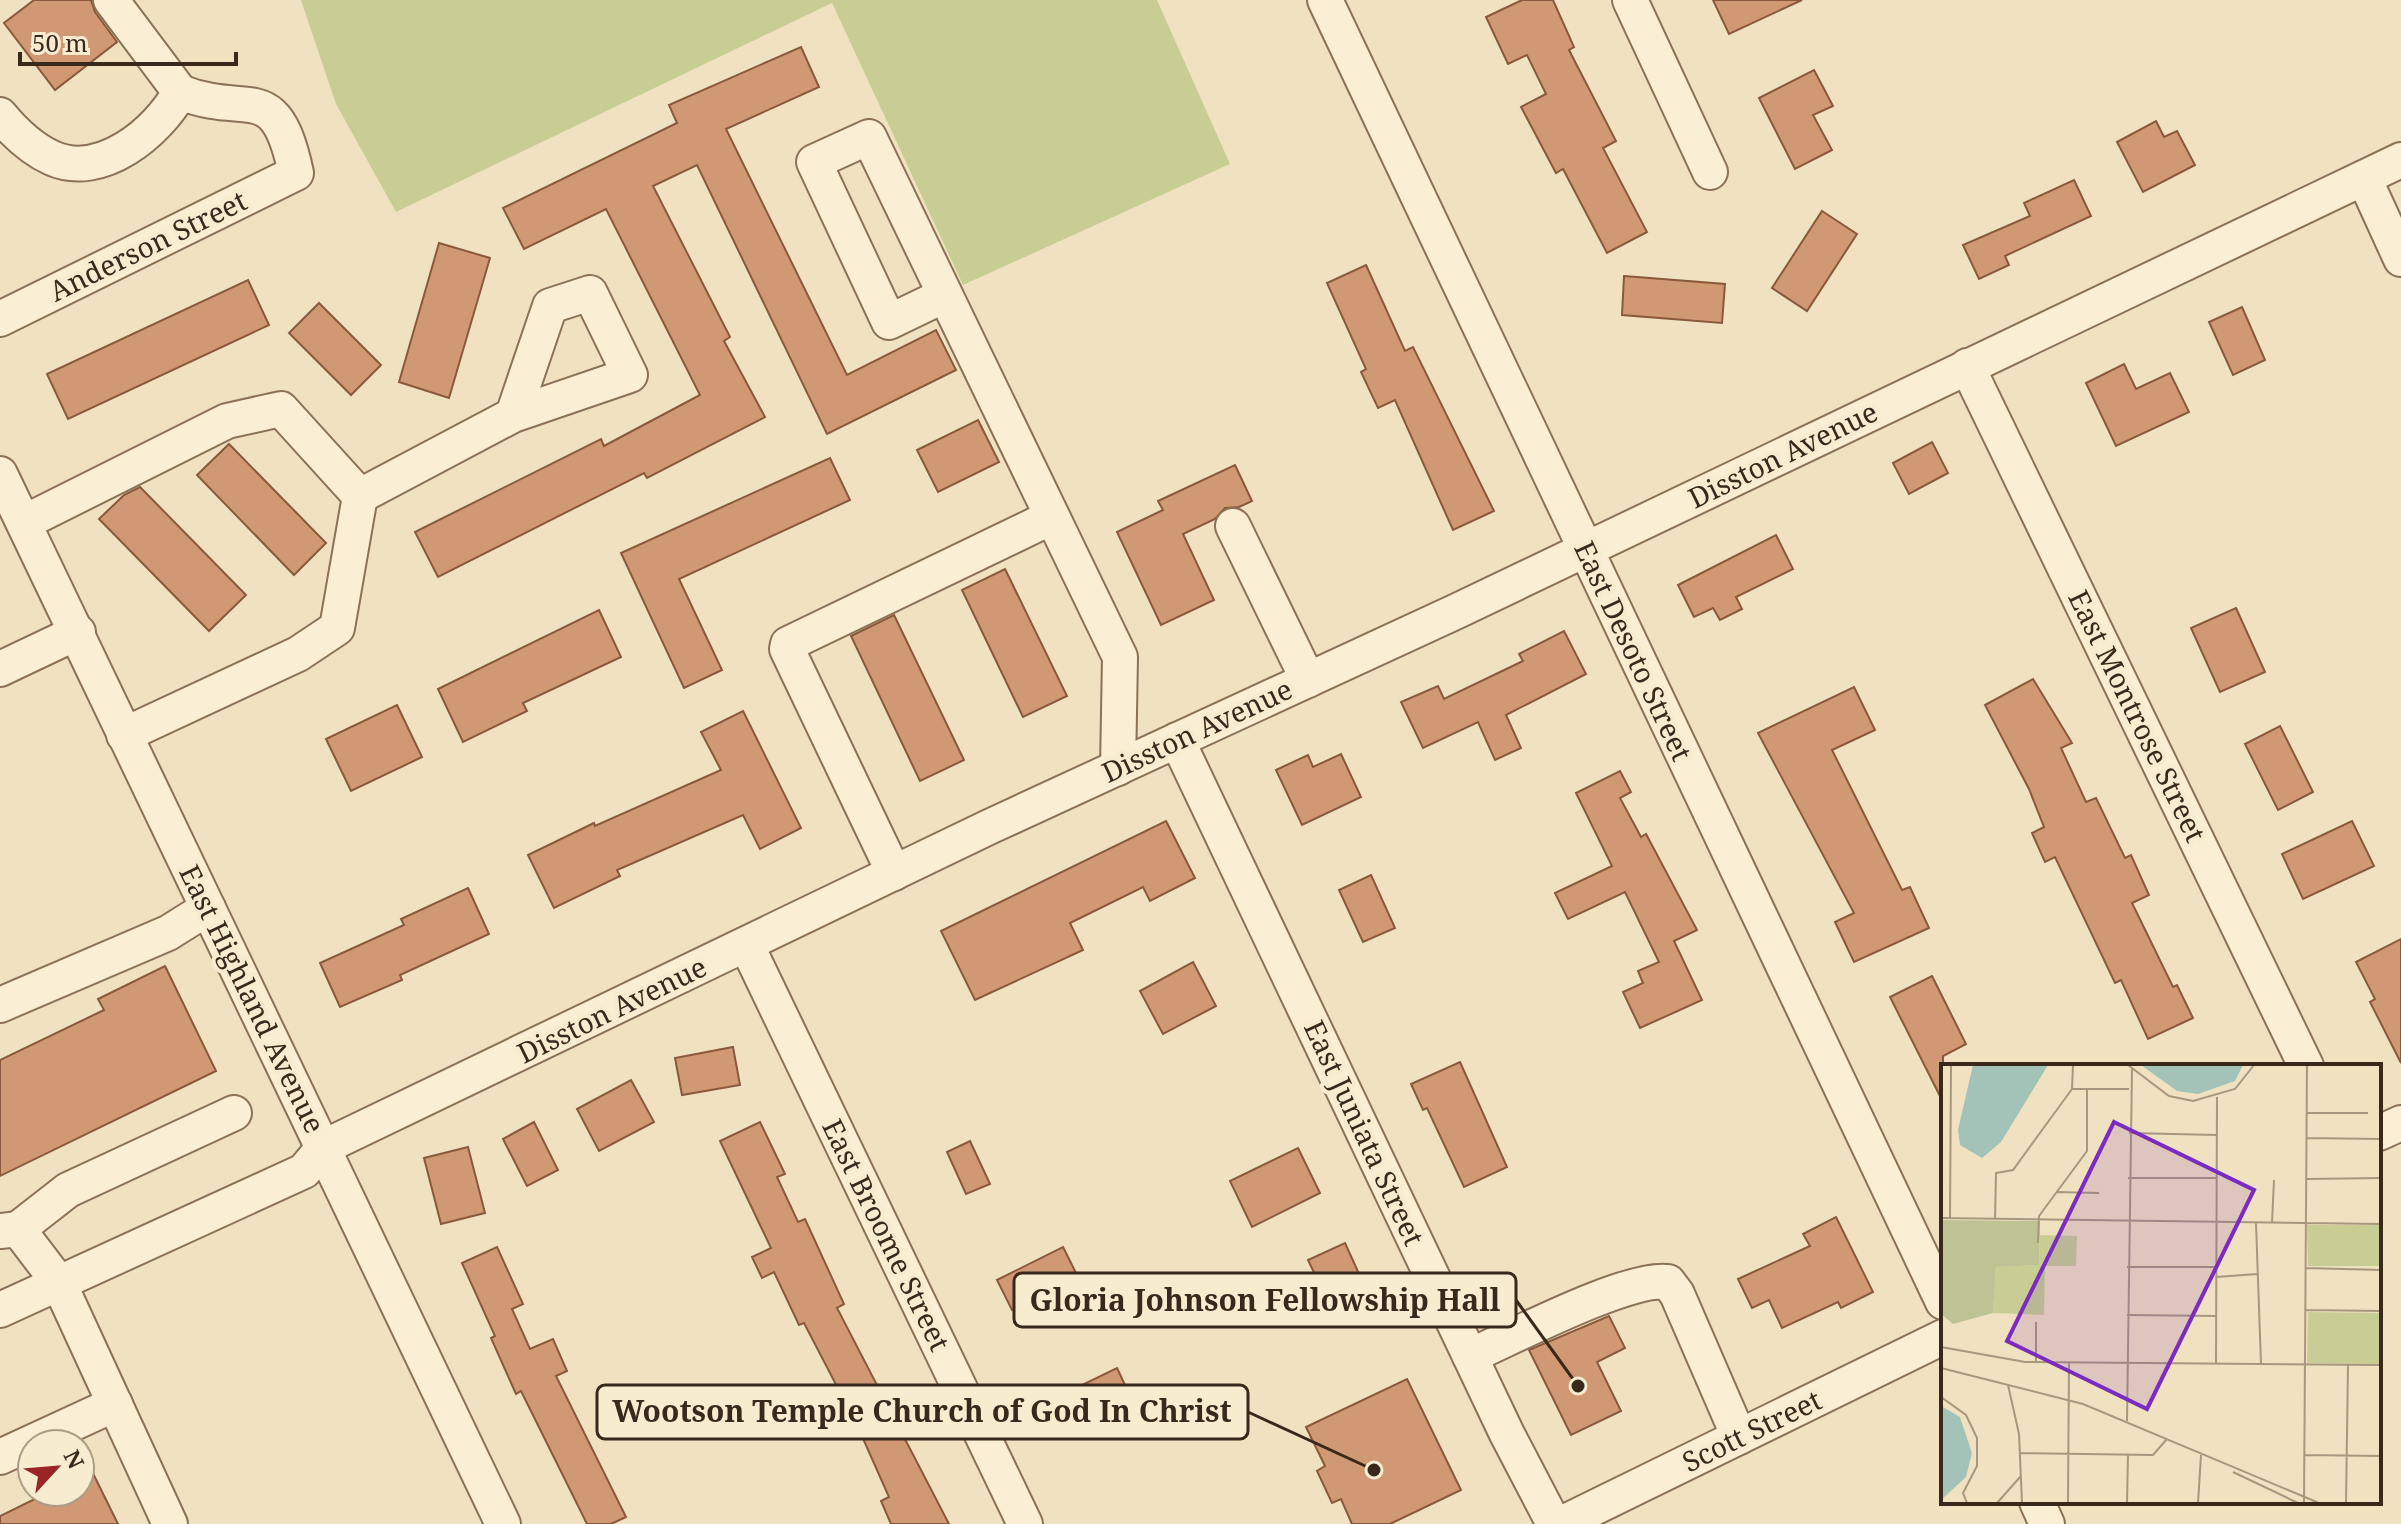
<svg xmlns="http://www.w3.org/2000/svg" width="2401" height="1524" font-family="'Noto Serif',serif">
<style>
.green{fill:#c8ce93}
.building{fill:#d09974;stroke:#8a593c;stroke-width:2}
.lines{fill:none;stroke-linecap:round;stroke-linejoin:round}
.minor-casing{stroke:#8a7157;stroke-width:38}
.minor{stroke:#faeed4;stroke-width:34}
.labels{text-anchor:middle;stroke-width:8;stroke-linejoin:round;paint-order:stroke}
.street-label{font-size:28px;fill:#39291c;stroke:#f7ebd0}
.inset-road{fill:none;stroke:#a7977e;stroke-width:2}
.view{fill:#7b2cbf;fill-opacity:0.15;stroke:#7b2cbf;stroke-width:4}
.inset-edge{fill:none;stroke:#39291c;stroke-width:4}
.leader{fill:none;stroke:#39291c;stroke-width:3}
.callout-dot{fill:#39291c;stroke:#f7ebd0;stroke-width:3}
.callout{fill:#f7ebd0;stroke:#39291c;stroke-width:3}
.callout-label{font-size:30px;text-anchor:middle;font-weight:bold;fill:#39291c}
</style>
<rect width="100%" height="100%" fill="#f0e1c0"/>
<!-- green -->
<path class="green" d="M301,0H1157L1230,164L963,285L832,3L396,212L336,104Z"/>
<!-- building -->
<g class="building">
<path d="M34,0H91L95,12L117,42L55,90L4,23Z"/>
<path d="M1522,0H1553L1574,47L1569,50L1616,141L1603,148L1647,232L1607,253L1563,169L1556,173L1521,107L1546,94L1527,55L1508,64L1486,17Z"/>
<path d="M1713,0H1802L1729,34Z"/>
<path d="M801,47L819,87L726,129L847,375L936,330L956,370L827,434L697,165L653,186L730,337L724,341L765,417L647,478L644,473L438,577L415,532L601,439L604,446L700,395L606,209L524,249L503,208L677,123L669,105Z"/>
<path d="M1814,70L1833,106L1813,115L1832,150L1795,169L1759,98Z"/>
<path d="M2156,121L2164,137L2177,131L2195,165L2143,192L2117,142Z"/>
<path d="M2074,180L2091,216L2005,256L2009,265L1979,279L1963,245L2030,216L2024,203Z"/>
<path d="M1822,211L1857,234L1807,311L1772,288Z"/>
<path d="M439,243L490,258L449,398L399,382Z"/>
<path d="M1366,265L1405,351L1413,347L1494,511L1453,530L1395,400L1378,408L1361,372L1366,369L1327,283Z"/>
<path d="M1624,276L1725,284L1722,323L1622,315Z"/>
<path d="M248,280L269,325L68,419L47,374Z"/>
<path d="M319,303L381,365L351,395L289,333Z"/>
<path d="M2242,307L2265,360L2233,375L2209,322Z"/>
<path d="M2124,364L2136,389L2170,373L2189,412L2116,446L2086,383Z"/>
<path d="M978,420L999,462L938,492L917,450Z"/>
<path d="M1932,442L1948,473L1909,494L1893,463Z"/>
<path d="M229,444L326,543L294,575L197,475Z"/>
<path d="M830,458L850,500L679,579L722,670L684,688L621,553Z"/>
<path d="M1235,465L1252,501L1239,507L1225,508L1215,519L1183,534L1214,600L1161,625L1117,532L1163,510L1158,501Z"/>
<path d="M140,487L246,595L209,631L99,519L124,495Z"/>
<path d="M1776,535L1793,569L1736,597L1742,609L1720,620L1713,608L1694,617L1678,585Z"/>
<path d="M1005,569L1067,696L1023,717L962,590Z"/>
<path d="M2236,608L2265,672L2220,692L2191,628Z"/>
<path d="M599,610L621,657L523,703L527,711L463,742L438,689Z"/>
<path d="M894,615L964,760L920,781L851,636Z"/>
<path d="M1564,631L1586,674L1506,715L1521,748L1495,760L1478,722L1423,748L1401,702L1438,686L1444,699L1523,661L1519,654Z"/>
<path d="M2033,679L2072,743L2061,748L2086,802L2096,798L2125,858L2131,855L2149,895L2132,903L2173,987L2177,985L2193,1018L2148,1039L2121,980L2115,983L2055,857L2045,862L2032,833L2044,827L2029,789L1985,705Z"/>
<path d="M1854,687L1875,730L1832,750L1902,890L1910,887L1929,928L1854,962L1835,922L1854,913L1758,733Z"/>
<path d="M397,705L422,757L351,791L326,739Z"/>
<path d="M743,711L801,828L760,849L743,815L617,870L620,876L554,908L528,855L594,823L595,826L721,770L701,732Z"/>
<path d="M2280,726L2313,792L2278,810L2245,744Z"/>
<path d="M1341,754L1361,797L1302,825L1276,770L1308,755L1313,767Z"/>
<path d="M1620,771L1631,792L1620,798L1641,837L1646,834L1697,930L1674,941L1702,1000L1640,1028L1623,992L1643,983L1638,971L1659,962L1625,892L1568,919L1555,893L1612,866L1576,793Z"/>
<path d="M1166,821L1195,878L1150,901L1143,887L1070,923L1083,950L975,1000L941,931Z"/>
<path d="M2352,821L2374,866L2303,899L2282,854Z"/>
<path d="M1371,875L1395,928L1363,942L1339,890Z"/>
<path d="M468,888L489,934L400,975L402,980L340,1007L320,963L404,925L401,919Z"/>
<path d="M2401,939V1063L2370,1002L2375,999L2356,962Z"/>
<path d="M1193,962L1216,1006L1163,1034L1140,991Z"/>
<path d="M165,966L216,1071L0,1176V1060L104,1010L98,999Z"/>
<path d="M1932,976L1966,1044L1943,1056V1102L1890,997Z"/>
<path d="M733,1047L740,1085L682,1095L675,1058Z"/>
<path d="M1460,1062L1507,1167L1464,1187L1427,1108L1423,1110L1411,1084Z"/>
<path d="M631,1080L654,1122L599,1151L577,1109Z"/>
<path d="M534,1122L558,1170L527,1186L503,1139Z"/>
<path d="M760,1122L785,1174L777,1177L798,1222L805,1219L844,1304L837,1308L949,1524H891L881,1501L889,1497L857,1425L804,1323L799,1325L774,1272L762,1278L752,1257L771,1248L720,1141Z"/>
<path d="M970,1141L990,1184L966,1194L947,1152Z"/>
<path d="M468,1147L485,1213L441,1224L424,1158Z"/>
<path d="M1298,1148L1320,1193L1252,1227L1230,1181Z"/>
<path d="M1836,1217L1873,1292L1841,1308L1838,1302L1782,1328L1769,1300L1752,1308L1738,1279L1810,1246L1803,1234Z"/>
<path d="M1345,1243L1375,1309L1339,1325L1308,1260Z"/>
<path d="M497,1247L523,1304L512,1309L530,1349L553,1339L567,1371L556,1376L626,1517L611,1524H587L521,1391L516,1394L491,1338L495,1336L462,1263Z"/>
<path d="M1063,1247L1078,1277L1012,1310L997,1280Z"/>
<path d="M1609,1316L1625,1348L1597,1362L1621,1411L1571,1435L1529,1350Z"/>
<path d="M1117,1368L1134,1404L1068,1436L1051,1400Z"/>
<path d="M1407,1379L1461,1490L1390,1524H1352L1341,1499L1332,1503L1317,1471L1325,1466L1306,1427Z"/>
<path d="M80,1447L118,1524H0V1516L49,1492H80Z"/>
</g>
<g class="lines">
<defs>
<g id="minor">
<path d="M111,0L180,92"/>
<path d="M1325,0L1943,1302"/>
<path d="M1630,0L1710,172"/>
<path d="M0,115C14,132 32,149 52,158C101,180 158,132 180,92C249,120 275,75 296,173L0,319"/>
<path d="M2364,178L2401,259"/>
<path d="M945,295L889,322L814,162L869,137L1120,657L1118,768"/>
<path d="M1967,366L2306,1066"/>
<path d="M0,474L503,1524"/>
<path d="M360,496L513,415L630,375L590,293L550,306L513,415"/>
<path d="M25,522L227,421L281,409L360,496L337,628L298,654L124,735"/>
<path d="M1233,526L1308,680"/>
<path d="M0,669L78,632"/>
<path d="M1177,740L1507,1434L1554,1524"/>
<path d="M894,873L787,649L788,644L1052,517"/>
<path d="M747,946L1025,1524"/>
<path d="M0,1005L168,933L208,908"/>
<path d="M2379,1133L2401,1123"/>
<path d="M18,1229L68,1190L234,1113"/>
<path d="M0,1231L18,1229L59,1283L170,1524"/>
<path d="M0,1310L304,1171L324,1147L989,827L1455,612L2401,160"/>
<path d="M1470,1356C1511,1338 1629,1276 1668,1282L1677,1294L1739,1437"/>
<path d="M0,1457L115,1404"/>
<path d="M2037,1502L2047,1524"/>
<path d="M1561,1524L1943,1337"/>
</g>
</defs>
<!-- minor casing -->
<use href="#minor" class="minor-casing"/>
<!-- minor -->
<use href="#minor" class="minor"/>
</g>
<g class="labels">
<!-- street labels -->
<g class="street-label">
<text transform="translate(148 246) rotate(-26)" y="10">Anderson Street</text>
<text transform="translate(1783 455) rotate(-26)" y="10">Disston Avenue</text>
<text transform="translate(1633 651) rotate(65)" y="10">East Desoto Street</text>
<text transform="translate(2137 716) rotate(64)" y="10">East Montrose Street</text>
<text transform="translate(1197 731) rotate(-25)" y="10">Disston Avenue</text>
<text transform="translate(252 999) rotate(64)" y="10">East Highland Avenue</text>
<text transform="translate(612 1010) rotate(-26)" y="10">Disston Avenue</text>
<text transform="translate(1364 1133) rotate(65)" y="10">East Juniata Street</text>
<text transform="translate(886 1235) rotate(64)" y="10">East Broome Street</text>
<text transform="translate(1752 1431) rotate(-26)" y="10">Scott Street</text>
</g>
</g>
<!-- overview -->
<g transform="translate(1941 1064)">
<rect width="440" height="440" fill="#f0e1c0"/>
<path d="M366,161H440V202H367ZM99,171L136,172L135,202H104L103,251L52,249L55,203L98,201ZM367,248L440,249V300L366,299Z" fill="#c8ce93"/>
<path d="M0,156L99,157L98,201L55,203L52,249L12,260L0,250Z" fill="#bec393"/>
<path d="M32,1H107L60,78L41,94L19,81L17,66ZM200,1H302L294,17L257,30L236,27ZM0,342L19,353L31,389L25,413L0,436Z" fill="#a3c2b8"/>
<path class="inset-road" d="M187,1L228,32L252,37L294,25L313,1M131,25H188M131,25L132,1M365,49H427M188,69L276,71M365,74L440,75M187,114H276M365,115L440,114M115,128L158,129M0,154L440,160M9,154L10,1M54,155L55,109L72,106L131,25M315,159L320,300M331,159L333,116M97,179L98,152L146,87V25M186,203H275M365,204L440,206M275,213L316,210M365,246L440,247M186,251L275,252M95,258V299M0,283L84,298L440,301M275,300L276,33M0,304L142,340L378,439M67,321L78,370L81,439M0,333L25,351L36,374V402L22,429L26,439M186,357L191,4M79,389L212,391L226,375M363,391L440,392M292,408L357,439M56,439L80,412M127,439L128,299M186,439L187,390M257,439L260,391M363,439L366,1M405,439L407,301"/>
<path class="view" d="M173,58L313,126L206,345L66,277Z"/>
<rect width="440" height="440" class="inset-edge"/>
</g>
<!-- callouts -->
<path class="leader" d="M1578 1386L1516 1300M1374 1470L1248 1412"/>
<g class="callout-dot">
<circle cx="1578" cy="1386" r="8"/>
<circle cx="1374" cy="1470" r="8"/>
</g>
<g class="callout">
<rect x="1014" y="1273" width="502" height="54" rx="8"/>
<rect x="597" y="1385" width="651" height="54" rx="8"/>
</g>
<g class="callout-label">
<text x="1265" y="1311">Gloria Johnson Fellowship Hall</text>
<text x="922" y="1422">Wootson Temple Church of God In Christ</text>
</g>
<!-- north arrow -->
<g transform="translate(56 1468) rotate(64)"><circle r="38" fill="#f7ebd0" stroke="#ab9d88" stroke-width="2"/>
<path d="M0-6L14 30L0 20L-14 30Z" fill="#9b2427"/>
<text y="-12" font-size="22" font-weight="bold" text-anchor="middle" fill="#39291c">N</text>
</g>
<!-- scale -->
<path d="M20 52v12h216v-12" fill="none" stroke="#39291c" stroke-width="4"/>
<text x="32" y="52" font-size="24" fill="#39291c" stroke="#f7ebd0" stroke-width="6" paint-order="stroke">50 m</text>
</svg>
